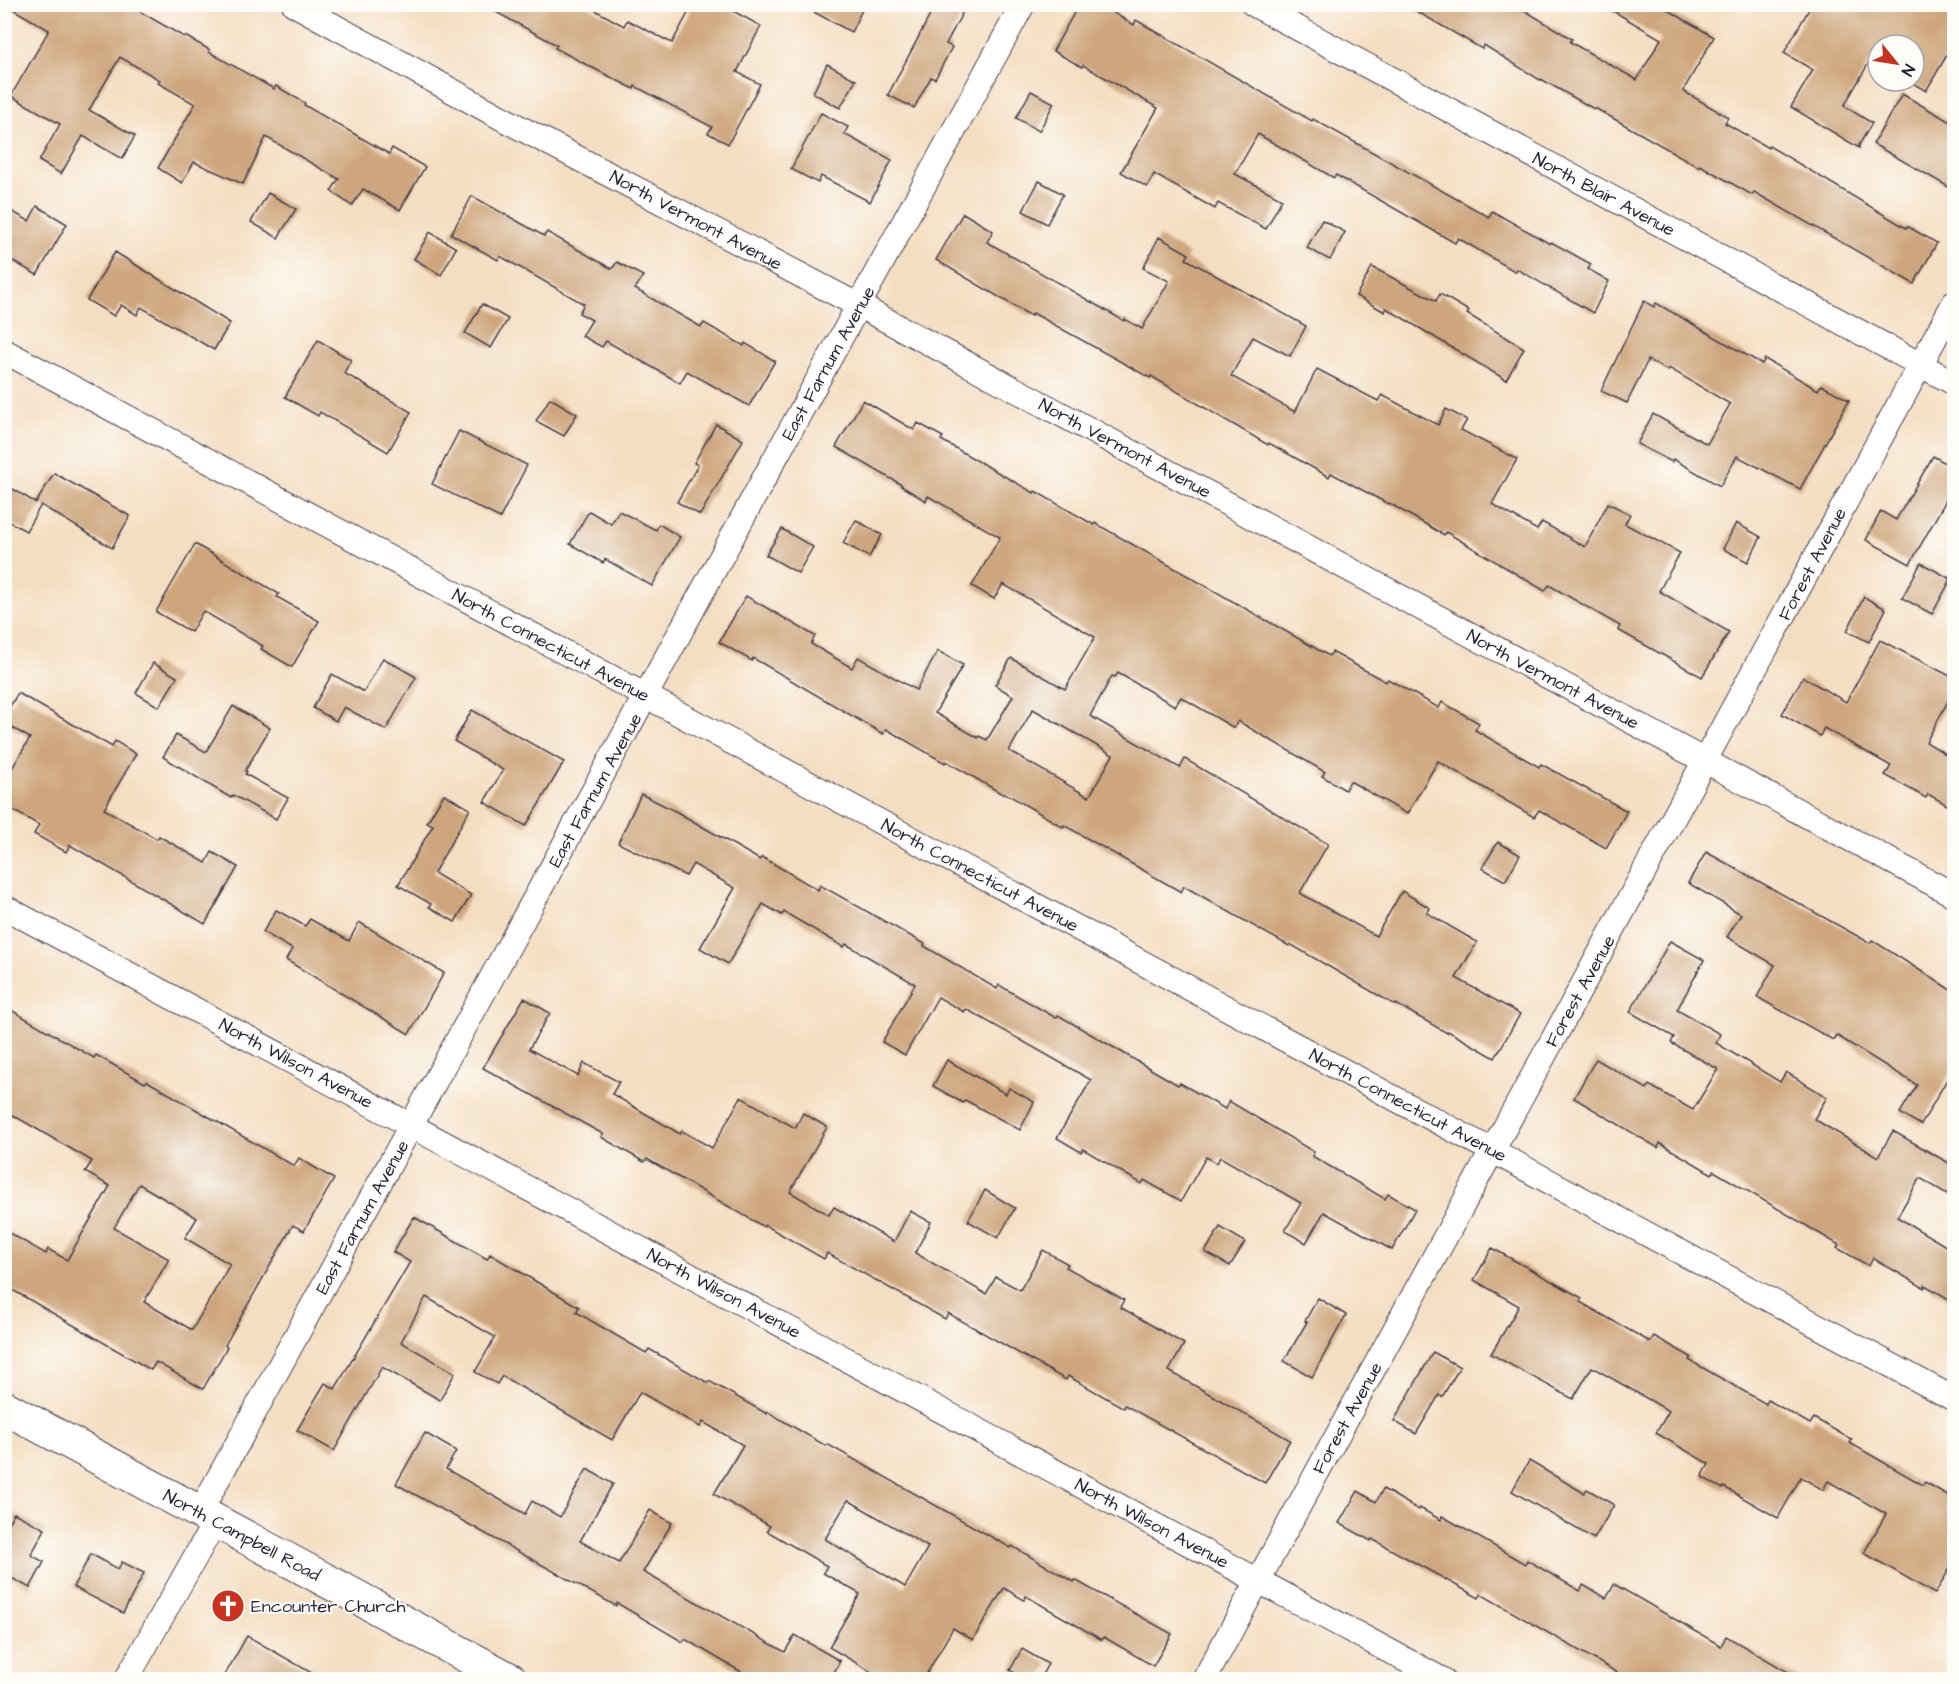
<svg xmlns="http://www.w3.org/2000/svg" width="1959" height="1684" font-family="'Architects Daughter',sans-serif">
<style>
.building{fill:#cea67d;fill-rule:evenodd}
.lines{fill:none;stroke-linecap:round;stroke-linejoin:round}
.street-casing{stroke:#423e4f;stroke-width:26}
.secondary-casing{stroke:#423e4f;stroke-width:35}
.street{stroke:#fff;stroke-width:24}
.secondary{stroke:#fff;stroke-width:33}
.labels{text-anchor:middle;stroke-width:4.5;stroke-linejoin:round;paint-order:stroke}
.street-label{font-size:18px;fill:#22223b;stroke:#fdfcf7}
.poi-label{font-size:18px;fill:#22223b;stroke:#fdfcf7;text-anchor:start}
</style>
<rect width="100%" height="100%" fill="#fdfcf7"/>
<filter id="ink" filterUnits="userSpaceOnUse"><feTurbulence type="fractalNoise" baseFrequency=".0167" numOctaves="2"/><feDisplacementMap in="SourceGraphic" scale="12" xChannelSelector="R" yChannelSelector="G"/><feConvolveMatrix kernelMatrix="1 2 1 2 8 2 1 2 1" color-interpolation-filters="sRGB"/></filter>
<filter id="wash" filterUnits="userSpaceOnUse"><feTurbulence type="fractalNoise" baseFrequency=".008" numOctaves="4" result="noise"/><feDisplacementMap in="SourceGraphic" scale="24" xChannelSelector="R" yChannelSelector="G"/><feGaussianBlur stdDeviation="1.35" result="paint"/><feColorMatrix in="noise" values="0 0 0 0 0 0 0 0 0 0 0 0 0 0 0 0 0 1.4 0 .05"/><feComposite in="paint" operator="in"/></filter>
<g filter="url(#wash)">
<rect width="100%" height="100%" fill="#f4dec1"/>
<g id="blocks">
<!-- building -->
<g class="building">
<path d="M4,4H127L184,37L185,36L210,50L209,52L274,89L276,86L305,103L304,105L389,154L392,148L425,167L400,210L363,189L352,206L331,191L339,179L266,137L243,184L194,162L182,183L158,168L195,104L158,83L160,80L120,57L89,110L135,136L122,159L83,136L61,174L39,161L60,124L11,96L49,30Z"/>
<path d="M481,4H584L624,26L627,20L672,43L693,4H720L761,26L737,72L760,84L728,144L708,133L712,127L635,86L634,89L585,64L555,48L557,45Z"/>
<path d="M799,4H865L851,32Z"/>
<path d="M936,4H967L946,44L952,47L935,79L931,77L914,108L888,95Z"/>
<path d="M1079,4H1098L1134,25L1136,20L1312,121L1313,119L1489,217L1492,211L1550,244L1551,242L1591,264L1588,269L1609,281L1593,313L1517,269L1516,272L1458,238L1455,243L1336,175L1334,178L1258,134L1235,174L1282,199L1266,229L1218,203L1215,209L1154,174L1147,187L1121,172L1158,108L1083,65L1082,67L1053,51Z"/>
<path d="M1404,4H1514L1572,39L1570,42L1637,80L1661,39L1601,4H1658L1714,37L1683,91L1728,117L1725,123L1768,148L1769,146L1906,228L1907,226L1937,243L1914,284L1754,192L1752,195L1700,165L1699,167L1595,108L1594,109L1541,79L1540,80L1484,45L1482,49Z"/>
<path d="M1812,4H1954V43L1926,91L1909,81H1914V45H1878V63L1871,59L1844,106L1872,123L1859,145V148L1791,107L1813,70L1784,53Z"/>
<path d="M827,64L856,80L840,108L813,93Z"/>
<path d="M1031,91L1054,103L1039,131L1016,118Z"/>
<path d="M1902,94L1954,124V190L1873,144Z"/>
<path d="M821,113L848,127L844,134L892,160L870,202L821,176L818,183L791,169Z"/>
<path d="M1039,181L1063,194L1047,224L1023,211Z"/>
<path d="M268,193L296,209L278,238L251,222Z"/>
<path d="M472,196L544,236L547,232L612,269L617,262L643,276L635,289L701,327L704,323L744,346L745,343L775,361L749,406L687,371L680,383L606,341L602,347L582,336L592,320L579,313L584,304L500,256L498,260L451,234Z"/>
<path d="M37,206L67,224L37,275L4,256V207L29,221Z"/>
<path d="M963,213L993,231L987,242L1124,321L1125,319L1142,329L1169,281L1143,268L1159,237L1189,254L1186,259L1306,326L1290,356L1253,337L1231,376L1295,412L1317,369L1378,401L1382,395L1438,425L1446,409L1467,420L1461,430L1517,459L1492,504L1537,530L1542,522L1585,547L1608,503L1630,514L1625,524L1680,553L1659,591L1729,632L1702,677L1618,630L1620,626L1549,585L1545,591L1446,532L1444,535L1389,503L1388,504L1331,473L1329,477L1269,443L1268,445L1151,376L1150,378L1033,313L1031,316L936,260Z"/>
<path d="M1322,220L1345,232L1330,260L1307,248Z"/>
<path d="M430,232L456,248L441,275L414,259Z"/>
<path d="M115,252L230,323L214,350L141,307L137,315L121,305L114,316L87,300Z"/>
<path d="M1372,267L1436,301L1440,294L1469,311L1467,314L1524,348L1506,380L1386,308L1385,312L1356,296Z"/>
<path d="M1644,301L1654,307L1656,303L1762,364L1765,359L1818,390L1821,385L1849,400L1800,489L1737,456L1720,486L1673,459L1672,462L1637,444L1653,414L1707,444L1730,404L1669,368L1668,371L1648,360L1627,403L1601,391Z"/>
<path d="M482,304L508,319L491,348L465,333Z"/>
<path d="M318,340L351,360L344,373L411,412L388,452L320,412L318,416L285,397Z"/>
<path d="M550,398L577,414L564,436L536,421Z"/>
<path d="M863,400L914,430L918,423L943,437L941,440L1034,493L1035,491L1094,525L1095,523L1329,656L1332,652L1386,682L1388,679L1439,708L1442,702L1479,723L1475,730L1539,767L1541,764L1627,811L1606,848L1539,810L1534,817L1438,761L1407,814L1350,781L1345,790L1322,776L1325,772L1238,721L1234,728L1181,697L1175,706L1118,673L1115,677L1112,676L1090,716L1180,768L1185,759L1328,844L1300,893L1376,936L1402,891L1430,908L1427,913L1477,942L1456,978L1520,1014L1495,1058L1448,1031L1447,1033L1396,1004L1395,1005L1290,944L1289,946L1184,886L1181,892L1064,825L1063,827L1005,793L1004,795L946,761L945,763L886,729L883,734L753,658L752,661L719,642L746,596L815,636L811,644L852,668L858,657L916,690L938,651L963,665L935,713L978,738L979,736L987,740L1013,696L995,685L1011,658L1065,689L1095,637L1003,584L994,599L972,586L1000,537L928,496L926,501L901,486L902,485L836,447ZM1033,709L1113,755L1089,797L1009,751Z"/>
<path d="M716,424L743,440L700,515L677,502L698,465L694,463Z"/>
<path d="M459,431L527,465L500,518L432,484Z"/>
<path d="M1933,456L1954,468V486L1910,564L1866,540L1881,511L1896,520Z"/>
<path d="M54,473L130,516L112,548L41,505L26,531L4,519V504L13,489L36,503Z"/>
<path d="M589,511L611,524L619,511L656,530L659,524L680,537L652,586L605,559L603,563L570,544Z"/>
<path d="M856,520L882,535L869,557L843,543Z"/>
<path d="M1736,523L1761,537L1748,562L1723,549Z"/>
<path d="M782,529L813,547L798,573L766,555Z"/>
<path d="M195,544L279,594L277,597L319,621L292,667L261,649L263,646L203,611L191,632L156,612Z"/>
<path d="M1921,563L1951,579L1932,614L1902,598Z"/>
<path d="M1864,597L1886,609L1869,642L1847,631Z"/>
<path d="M1880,640L1954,678V690L1926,742L1954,759V809L1928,794L1926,798L1885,775L1891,766L1824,728L1820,736L1782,714L1803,677L1846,702Z"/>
<path d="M383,658L416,677L386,730L344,707L336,721L313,708L332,674L364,692Z"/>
<path d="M153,663L177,677L159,707L136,693Z"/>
<path d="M18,693L112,747L115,741L136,754L104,809L157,839L159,836L206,863L212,852L238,867L205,924L70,845L66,852L34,834L39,825L4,805V782L30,738L4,723V716Z"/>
<path d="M233,706L270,728L245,771L247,772L245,774L288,798L276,819L233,795L231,798L163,757L176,735L206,752Z"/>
<path d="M472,710L564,762L526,826L484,802L503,770L454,741Z"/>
<path d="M444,794L470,809L434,873L471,895L455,922L429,907L431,904L398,885L433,825L427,822Z"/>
<path d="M641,794L677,812L760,860L762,857L818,890L820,885L925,944L924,946L997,989L999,985L1056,1018L1058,1015L1178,1085L1180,1083L1225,1109L1229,1101L1314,1152L1312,1156L1385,1199L1388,1194L1415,1209L1392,1250L1324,1212L1306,1243L1285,1231L1301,1203L1220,1157L1217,1163L1206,1157L1181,1201L1144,1180L1142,1184L1083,1149L1081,1152L1057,1138L1091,1080L966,1009L964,1012L938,997L905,1055L882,1042L915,984L846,944L844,947L784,912L782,915L763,904L728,964L700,948L735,888L693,864L686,876L618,843Z"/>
<path d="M1498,842L1520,855L1505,881L1482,868Z"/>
<path d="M1706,852L1870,943L1872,940L1954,992V1067L1921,1125L1900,1113L1917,1085L1836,1035L1833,1040L1757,997L1775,965L1727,937L1741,914L1688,883Z"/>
<path d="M276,910L305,926L310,919L349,941L359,922L444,973L409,1034L286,960L292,949L263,932Z"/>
<path d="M1670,941L1704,960L1677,1010L1720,1034L1716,1043L1780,1082L1786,1072L1827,1097L1814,1119L1878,1157L1893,1131L1954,1166V1198L1920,1178L1897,1217L1954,1251V1302L1925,1285L1924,1288L1873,1258L1869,1266L1837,1248L1839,1245L1714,1171L1712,1174L1660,1143L1658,1148L1574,1098L1596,1059L1647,1089L1649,1085L1693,1110L1718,1069L1671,1043L1674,1037L1630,1012Z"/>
<path d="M524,998L550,1013L529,1049L578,1076L584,1063L619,1082L612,1094L680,1134L682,1131L712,1148L741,1097L795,1128L803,1113L827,1127L790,1192L829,1215L834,1207L894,1242L910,1211L931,1222L915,1253L986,1294L996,1277L1020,1290L1043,1250L1068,1264L1066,1267L1124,1300L1120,1307L1184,1344L1169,1371L1290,1440L1265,1483L1125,1405L1124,1408L1068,1376L1066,1380L948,1313L945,1319L827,1253L824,1259L765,1225L764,1227L647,1159L644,1162L601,1137L603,1134L483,1068Z"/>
<path d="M4,1006L94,1058L96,1055L145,1083L147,1081L294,1166L299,1158L334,1179L304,1231L293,1225L225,1345L227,1347L203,1389L156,1362L151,1370L4,1285V1230L46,1254L48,1249L67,1260L110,1186L85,1172L92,1161L4,1110ZM139,1184L197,1218L185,1238L230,1264L192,1330L144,1302L169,1259L114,1228Z"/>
<path d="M947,1060L1006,1094L1009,1088L1034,1102L1020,1130L965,1100L963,1103L933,1086Z"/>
<path d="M985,1190L1015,1208L998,1238L968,1221Z"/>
<path d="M414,1217L487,1259L490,1254L520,1272L579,1307L576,1312L646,1353L649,1349L708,1383L709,1381L767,1414L768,1412L826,1446L827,1444L1011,1548L1012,1546L1074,1582L1075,1580L1172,1634L1153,1666L1104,1637L1102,1640L1026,1596L1024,1600L1004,1588L973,1640L953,1628L923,1680H885L829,1647L860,1594L823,1573L827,1566L767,1531L770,1526L714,1494L743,1445L703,1422L700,1427L640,1392L612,1440L502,1376L497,1384L475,1372L495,1337L426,1297L401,1342L455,1373L440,1400L382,1367L334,1451L297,1430L325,1383L335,1389L410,1262L393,1252ZM848,1500L928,1547L905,1587L825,1539Z"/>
<path d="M1220,1227L1245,1242L1230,1266L1205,1252Z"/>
<path d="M1492,1248L1582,1298L1580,1302L1650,1342L1654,1336L1691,1357L1689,1360L1766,1404L1768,1400L1810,1424L1814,1418L1852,1440L1850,1443L1923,1485L1925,1482L1954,1499V1561L1935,1594L1864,1553L1886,1514L1828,1481L1823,1490L1801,1477L1778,1518L1724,1487L1723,1489L1702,1477L1709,1464L1656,1433L1669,1411L1592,1367L1573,1399L1491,1354L1519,1306L1474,1280Z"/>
<path d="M1318,1298L1346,1315L1312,1377L1284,1361L1307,1322L1305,1321Z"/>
<path d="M1433,1352L1460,1367L1442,1397L1439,1395L1416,1434L1394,1421Z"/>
<path d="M425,1433L456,1451L446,1469L525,1514L532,1501L560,1517L587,1469L613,1484L580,1541L619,1563L650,1510L672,1523L643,1572L785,1652L795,1635L840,1661L830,1680H755L685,1639L683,1642L617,1603L616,1606L396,1484Z"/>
<path d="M1529,1461L1584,1493L1587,1489L1614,1505L1594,1539L1512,1491Z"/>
<path d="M1383,1489L1419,1510L1420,1508L1441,1520L1442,1516L1525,1564L1527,1560L1580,1591L1583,1585L1606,1598L1614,1584L1721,1646L1726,1636L1802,1680H1630L1481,1594L1479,1598L1372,1539L1371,1541L1339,1523L1358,1491L1376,1502Z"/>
<path d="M14,1513L45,1529L31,1555L44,1562L30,1588L4,1574V1530Z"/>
<path d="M91,1554L118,1569L122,1562L144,1573L123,1613L73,1587Z"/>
<path d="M247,1636L324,1680H222Z"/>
<path d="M1022,1649L1048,1664L1039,1680H1025L1010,1670Z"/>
</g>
</g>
</g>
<g filter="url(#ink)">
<use href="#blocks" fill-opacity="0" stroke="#423e4f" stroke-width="1.5"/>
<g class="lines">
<defs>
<g id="street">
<path d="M294,4L509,122L886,320L1954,895"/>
<path d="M1253,4L1954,383"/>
<path d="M4,351L1954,1399"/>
<path d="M4,907L1443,1680"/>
<path d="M200,1512L1023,4"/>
<path d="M126,1680L216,1520"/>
<path d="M1204,1680L1954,303"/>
</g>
<path id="secondary" d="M4,1407L511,1680"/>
</defs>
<!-- street casing -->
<use href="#street" class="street-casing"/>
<!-- secondary casing -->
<use href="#secondary" class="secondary-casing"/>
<!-- street -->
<use href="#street" class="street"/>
<!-- secondary -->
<use href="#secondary" class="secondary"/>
</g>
</g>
<!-- icons -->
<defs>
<symbol id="church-disc" viewBox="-11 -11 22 22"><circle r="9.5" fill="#c8321e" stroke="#fdfcf7"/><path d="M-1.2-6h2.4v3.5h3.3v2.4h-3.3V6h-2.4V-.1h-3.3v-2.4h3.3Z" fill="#fff"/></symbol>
</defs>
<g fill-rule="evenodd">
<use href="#church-disc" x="209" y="1587" width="38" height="38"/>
</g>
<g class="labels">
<!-- street labels -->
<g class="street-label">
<text transform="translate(1604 194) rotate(28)" y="6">North Blair Avenue</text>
<text transform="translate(696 220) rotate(28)" y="6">North Vermont Avenue</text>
<text transform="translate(828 363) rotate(-61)" y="6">East Farnum Avenue</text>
<text transform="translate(1125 448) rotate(28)" y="6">North Vermont Avenue</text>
<text transform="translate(1812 564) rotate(-62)" y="6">Forest Avenue</text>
<text transform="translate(551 645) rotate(28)" y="6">North Connecticut Avenue</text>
<text transform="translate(1553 679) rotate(28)" y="6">North Vermont Avenue</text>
<text transform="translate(595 790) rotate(-61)" y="6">East Farnum Avenue</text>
<text transform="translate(980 875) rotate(28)" y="6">North Connecticut Avenue</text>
<text transform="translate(1580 991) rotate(-61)" y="6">Forest Avenue</text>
<text transform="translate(296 1063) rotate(28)" y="6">North Wilson Avenue</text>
<text transform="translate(1408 1105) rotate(28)" y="6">North Connecticut Avenue</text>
<text transform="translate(362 1217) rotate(-61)" y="6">East Farnum Avenue</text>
<text transform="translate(724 1293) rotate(28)" y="6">North Wilson Avenue</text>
<text transform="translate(1347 1418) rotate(-61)" y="6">Forest Avenue</text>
<text transform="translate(1152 1523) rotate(28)" y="6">North Wilson Avenue</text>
<text transform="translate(242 1535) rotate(28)" y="6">North Campbell Road</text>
</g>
<!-- poi labels -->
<g class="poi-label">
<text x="251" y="1612">Encounter Church</text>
</g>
</g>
<!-- margin -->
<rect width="1959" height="1684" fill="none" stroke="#fdfcf7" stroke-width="24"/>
<!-- north arrow -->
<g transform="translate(1896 63) rotate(120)"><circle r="28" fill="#fdfcf7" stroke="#a5a5ac" stroke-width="1.5"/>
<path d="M0-4.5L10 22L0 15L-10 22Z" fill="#c8321e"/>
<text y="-9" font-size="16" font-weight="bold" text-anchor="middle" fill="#22223b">N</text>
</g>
</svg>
